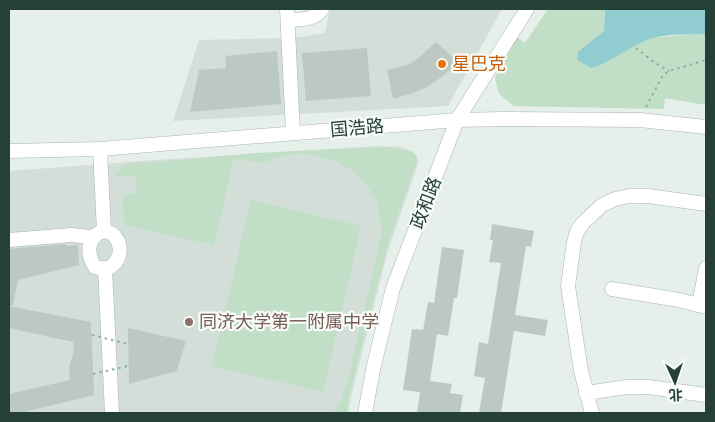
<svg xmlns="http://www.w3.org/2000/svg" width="715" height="422" font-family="Montserrat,'Noto Sans SC',sans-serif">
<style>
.built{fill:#d4ded9}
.green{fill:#c1dec6}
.water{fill:#91ccd1}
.building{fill:#bcc9c3}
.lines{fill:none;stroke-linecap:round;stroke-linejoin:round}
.minor-casing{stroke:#a8b7b1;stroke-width:15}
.path{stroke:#88b1a1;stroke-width:2;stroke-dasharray:2.5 4;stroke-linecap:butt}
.minor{stroke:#fff;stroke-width:14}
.path-bridge{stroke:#88b1a1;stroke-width:2;stroke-dasharray:2.5 4;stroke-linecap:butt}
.food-dot{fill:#e8710a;stroke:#f7fbf9;stroke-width:2}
.education-dot{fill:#8d6e63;stroke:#f7fbf9;stroke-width:2}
.labels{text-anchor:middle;stroke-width:4.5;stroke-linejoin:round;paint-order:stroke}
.food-label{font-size:18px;fill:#c56008;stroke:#f7fbf9;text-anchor:start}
.street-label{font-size:18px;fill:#254037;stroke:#f7fbf9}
.education-label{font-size:18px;fill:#785e54;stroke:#f7fbf9;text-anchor:start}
</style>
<rect width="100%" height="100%" fill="#e6efea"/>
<!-- built -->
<g class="built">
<path d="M330,9H502L448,106L173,121L199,40L293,38L325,33Z"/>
<path d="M376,146L402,147L413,152L418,158V164L388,250L352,393L348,413H9V171L141,161Z"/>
</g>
<!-- green -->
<g class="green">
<path d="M548,9H605L604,31L646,40L656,37L706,34V105L665,98L664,109L514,106L499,94L495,78L517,37L525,43Z"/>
<path d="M384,147L407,150L415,154L417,160L387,247L349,395L347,413H333L341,401L347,383L382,232L378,206L369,188L355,172L339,163L321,157L301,153L280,156L263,163L234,158L214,245L124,225L123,195L137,193L135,176H115L116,173L124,165L256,153Z"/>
<path d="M251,200L361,226L323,392L212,366Z"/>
</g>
<!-- water -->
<path class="water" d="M605,9H706V34C688,35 664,33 647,40C627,48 612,62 591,68L577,60L578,52L604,31Z"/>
<!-- building -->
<g class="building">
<path d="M436,42L458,62L443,76L429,86L413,93L393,99L387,70L404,66L415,61Z"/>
<path d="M367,48L371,96L306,101L302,53Z"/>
<path d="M277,51L281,104L190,112L199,70L226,68L225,56Z"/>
<path d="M492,224L534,231L531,247L526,246L515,315L548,320L545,336L514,331L501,413H479L485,378L474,376L479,342L488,344L501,263L489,262L493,240H490Z"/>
<path d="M66,244V246L78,245L79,265L18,280L13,306L9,305V249Z"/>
<path d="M442,247L464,250L457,298H454L448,336L437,334L430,381L452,384L450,393L463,395L460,413H417L420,392L403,390L412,329L423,330L428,302L434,303Z"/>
<path d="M9,306L91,322L94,395L20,413H9V394L70,380L69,367L74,351L73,342L9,328Z"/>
<path d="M128,328L186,341L177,371L129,384Z"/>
</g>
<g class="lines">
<defs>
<g id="minor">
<path d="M287,9L293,133"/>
<path d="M288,20C300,19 314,21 322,9"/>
<path d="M100,149L104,231"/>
<path d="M9,151L100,149L457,120L502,119L640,120L706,127"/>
<path d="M104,231C128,234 124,276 95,267C86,253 87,236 104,231Z"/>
<path d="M9,240L71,235L92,237"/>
<path d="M105,269L112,413"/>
<path d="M612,289L679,300L706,307"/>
<path d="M699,305L706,268"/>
<path d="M586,393L627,387H648L706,395"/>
<path d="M365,413L374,365L393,288L457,120L527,9"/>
<path d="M592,413L581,371L568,286L574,242L577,231L583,223L602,205L615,199L629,196H648L706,204"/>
</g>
</defs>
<!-- minor casing -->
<use href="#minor" class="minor-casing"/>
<!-- path -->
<g class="path">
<path d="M636,48L655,63L669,71"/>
<path d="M646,107L663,75L669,71L706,60"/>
</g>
<!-- minor -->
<use href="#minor" class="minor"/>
<!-- path-bridge -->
<g class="path-bridge">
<path d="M92,335L128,344"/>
<path d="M93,374L128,366"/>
</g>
</g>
<!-- markers -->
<circle class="food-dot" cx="442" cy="64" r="5"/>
<circle class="education-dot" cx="189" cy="322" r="5"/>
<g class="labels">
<!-- food labels -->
<g class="food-label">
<text x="452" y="70">星巴克</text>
</g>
<!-- street labels -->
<g class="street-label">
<text transform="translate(357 128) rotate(-5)" y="6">国浩路</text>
<text transform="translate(426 203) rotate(-69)" y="6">政和路</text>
</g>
<!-- education labels -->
<g class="education-label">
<text x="199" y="328">同济大学第一附属中学</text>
</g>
</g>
<!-- border -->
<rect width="715" height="422" fill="none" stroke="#254037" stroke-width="20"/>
<!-- north arrow -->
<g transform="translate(675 382) rotate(177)" stroke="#f7fbf9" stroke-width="4" paint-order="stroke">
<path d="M0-4L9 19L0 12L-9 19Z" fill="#254037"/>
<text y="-8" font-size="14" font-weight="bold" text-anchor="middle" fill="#254037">北</text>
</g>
</svg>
